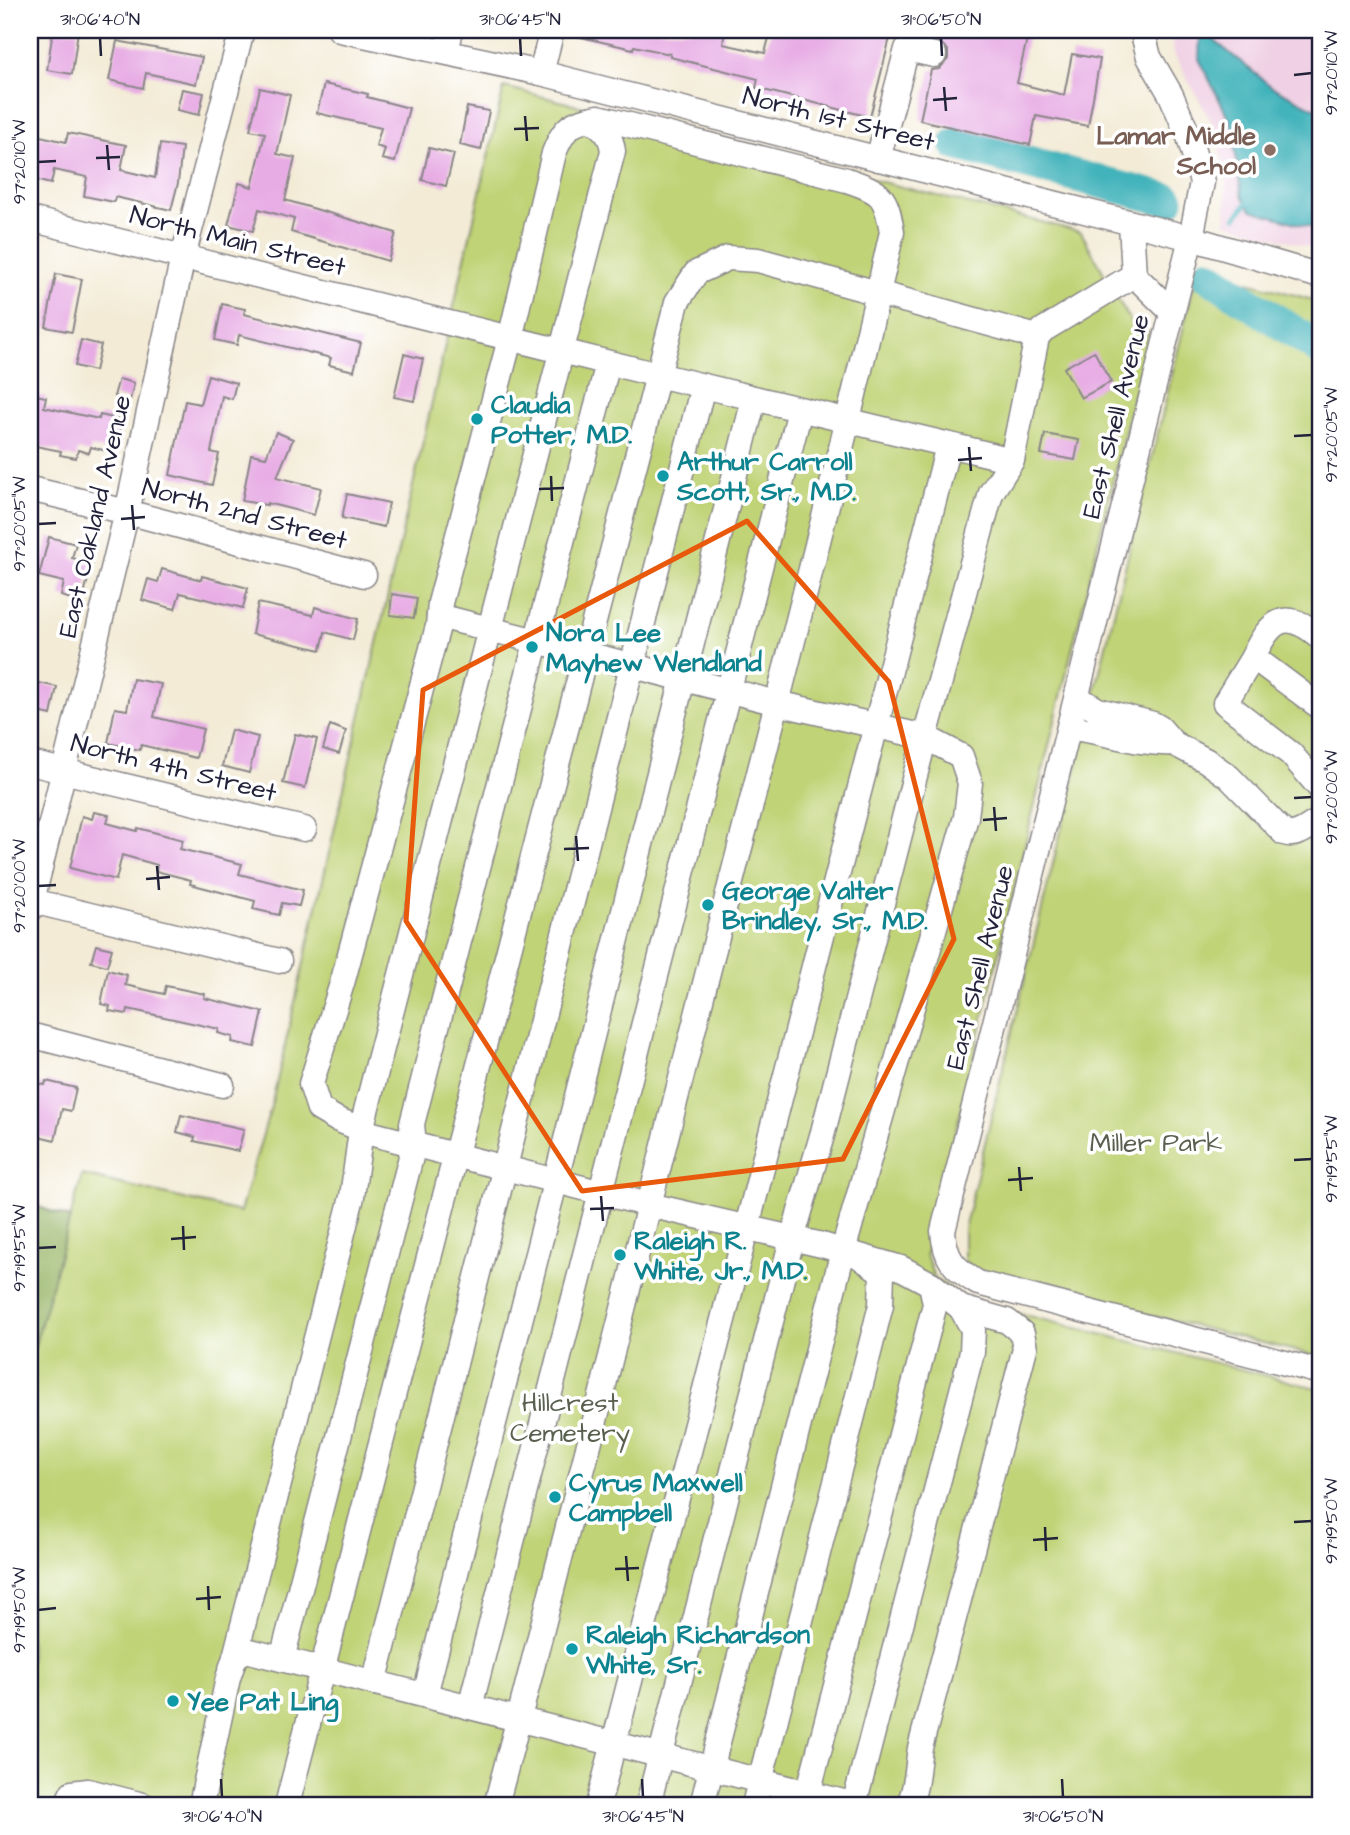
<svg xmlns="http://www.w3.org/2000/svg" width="1350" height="1835" font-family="'Architects Daughter',sans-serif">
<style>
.built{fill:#f0d0e4}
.green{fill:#c0d376;stroke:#717a58;stroke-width:2}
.forest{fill:#98b567;stroke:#5d6c51;stroke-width:2}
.water{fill:#43b3bb;stroke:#326a7b;stroke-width:2}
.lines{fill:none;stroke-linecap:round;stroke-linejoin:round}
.stream{stroke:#43b3bb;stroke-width:5}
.river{stroke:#43b3bb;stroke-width:33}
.building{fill:#e7ace4}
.minor-casing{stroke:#8a8688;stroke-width:27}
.minor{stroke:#fff;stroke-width:24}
.marked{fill:none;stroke:#e8590c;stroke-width:5;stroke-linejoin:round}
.ticks{fill:none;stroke:#22223b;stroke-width:2.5}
.education-dot{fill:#8d6e63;stroke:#fff;stroke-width:2.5}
.culture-dot{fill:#0f9aa8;stroke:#fff;stroke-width:2.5}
.labels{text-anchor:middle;stroke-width:7;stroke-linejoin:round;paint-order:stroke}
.street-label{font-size:26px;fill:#22223b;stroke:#fff}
.education-label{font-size:26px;font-weight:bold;fill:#785e54;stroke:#fff;text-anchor:end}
.culture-label{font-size:26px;font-weight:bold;fill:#0d838f;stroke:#fff;text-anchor:start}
.park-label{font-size:26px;fill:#596050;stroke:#fff}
.neatline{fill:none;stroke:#22223b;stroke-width:2.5}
.ticks-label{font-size:18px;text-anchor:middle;fill:#22223b}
</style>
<rect width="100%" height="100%" fill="#fff"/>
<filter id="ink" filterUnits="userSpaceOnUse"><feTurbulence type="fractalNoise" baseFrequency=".0143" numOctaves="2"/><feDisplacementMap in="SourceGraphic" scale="14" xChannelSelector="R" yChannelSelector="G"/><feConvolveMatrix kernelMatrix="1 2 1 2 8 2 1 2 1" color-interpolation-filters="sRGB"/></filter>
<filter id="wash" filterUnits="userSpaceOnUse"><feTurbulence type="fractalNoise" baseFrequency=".00686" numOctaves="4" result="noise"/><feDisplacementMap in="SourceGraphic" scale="28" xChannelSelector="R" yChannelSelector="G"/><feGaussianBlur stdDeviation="1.57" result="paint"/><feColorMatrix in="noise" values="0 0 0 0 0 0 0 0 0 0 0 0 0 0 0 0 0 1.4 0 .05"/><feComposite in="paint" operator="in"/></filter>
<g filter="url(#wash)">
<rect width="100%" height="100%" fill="#f3ebd6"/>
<!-- built -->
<path class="built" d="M1169,30H1320V250L1226,223V176L1213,125L1175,56Z"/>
<!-- green -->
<g class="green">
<path d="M504,87L1081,232L1134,328L1149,332L926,1254L934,1278L973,1302L1320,1389V1775L1312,1805H30V1363L82,1175L240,1212L271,1107Z"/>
<path d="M1198,268L1320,302V1357L983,1274L964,1261V1229Z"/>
</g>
<!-- forest -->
<path class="forest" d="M30,1204L70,1218L30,1363Z"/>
<!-- water -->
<path class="water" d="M1200,37H1210L1272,87L1320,111V230L1251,210L1242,196L1231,123L1199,59Z"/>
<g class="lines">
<!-- stream -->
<path class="stream" d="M1236,217L1250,199"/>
<!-- river -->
<g class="river">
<path d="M956,144L1168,200"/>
<path d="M1207,275L1320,349"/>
</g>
</g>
<g id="blocks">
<!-- building -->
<g class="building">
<path d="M53,30L78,31L72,74L47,70Z"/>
<path d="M576,30H725L723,44L765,53L771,30H892L870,117L756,88L758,79L670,57V54L634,46L633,49L576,36Z"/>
<path d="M940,30H1029L1017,83L1064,95L1072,54L1100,59L1088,126L1036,116L1030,145L920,120L931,70L939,69L948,59V50L938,41Z"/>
<path d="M117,41L202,57L196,84L146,73L143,88L109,80Z"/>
<path d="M324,84L368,94L367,97L409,108L395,162L382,159L385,149L376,146L381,128L317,113Z"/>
<path d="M260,88L290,95L277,154L295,158L285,200L396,233L388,261L291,232L294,219L259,209L253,231L228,225L239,183L252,187L265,133L250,130Z"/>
<path d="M182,89L204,93L199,115L177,110Z"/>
<path d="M467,107L489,111L481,150L460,145Z"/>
<path d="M68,133L126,145L121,170L155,178L160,144L182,147L178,183L171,210L115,197L114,202L84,196L87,177L54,170L51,184L30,179L32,134L66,142Z"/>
<path d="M429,148L454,154L446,186L422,180Z"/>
<path d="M56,274L82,279L72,332L46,327Z"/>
<path d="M222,304L245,309L244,314L361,343L354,371L329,365L331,358L239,335L237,345L215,340Z"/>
<path d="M81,340L101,345L95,371L75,366Z"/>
<path d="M1094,351L1111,382L1081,398L1064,368Z"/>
<path d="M404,354L423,359L414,401L394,397Z"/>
<path d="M208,375L236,383L232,399L222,396L211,452L219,454L212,485L170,475L185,401L200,404Z"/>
<path d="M119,379L134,383L130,400L114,396Z"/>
<path d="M30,394L46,397L44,407L99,419L100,415L122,420L115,453L91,447L89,453L78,450L76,458L60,455L61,451L30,445Z"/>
<path d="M276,432L293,439L277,477L321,488L314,515L267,503V505L242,501L251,454L266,457Z"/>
<path d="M1045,434L1079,440L1075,460L1041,454Z"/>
<path d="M347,494L389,503L384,527L342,518Z"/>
<path d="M49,537L76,544L72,558L92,563L82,602L61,596L64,582L39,576Z"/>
<path d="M162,569L201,580L202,576L248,588L243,608L180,593L175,609L142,600L148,579L158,582Z"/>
<path d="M392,594L417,598L414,618L390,615Z"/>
<path d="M258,603L313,615L315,607L358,619L353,640L325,632L321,650L252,634Z"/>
<path d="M133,679L161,684L154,717L203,729L196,758L141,745L140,750L108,743L115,708L127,710Z"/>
<path d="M30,681L57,687L51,715L30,710Z"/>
<path d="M330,725L346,731L339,754L323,749Z"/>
<path d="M231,730L258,737L249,773L222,766Z"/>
<path d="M295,734L317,739L305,788L283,783Z"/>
<path d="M94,812L109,815L107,823L137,831L138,828L183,840L180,849L242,864L239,874L303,890L299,906L282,903L279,915L253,909L255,901L190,884L191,880L156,871L157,865L122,855L116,880L70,868L82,816L92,819Z"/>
<path d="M96,945L112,949L107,966L91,962Z"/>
<path d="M108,970L127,975L125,985L164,994L166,986L205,994L204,998L263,1012L255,1047L232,1042L233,1037L218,1033L219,1029L128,1009L127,1014L109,1011L110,1006L101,1004Z"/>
<path d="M46,1081L76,1088L71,1111L62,1109L55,1140L30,1134V1082L45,1085Z"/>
<path d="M181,1115L244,1129L238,1151L194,1141L195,1137L177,1132Z"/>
</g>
</g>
</g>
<g filter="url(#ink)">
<use href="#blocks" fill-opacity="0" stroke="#8a8688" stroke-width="2"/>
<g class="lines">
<defs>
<g id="minor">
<path d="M340,30L541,73L1191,238L1320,276"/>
<path d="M1142,30L1149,57L1171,95L1189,137L1202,182L1191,238L943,1231C945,1259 954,1269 978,1283L1320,1372"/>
<path d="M446,52L451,30"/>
<path d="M541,73L552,30"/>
<path d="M878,159L907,49L934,55"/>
<path d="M30,219L658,375L1012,460"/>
<path d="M1131,223L1134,275"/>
<path d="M30,489L127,512L364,575"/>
<path d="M439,616L777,703L925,737L961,756L970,783L966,817L843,1251L702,1805"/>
<path d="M1253,657C1271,619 1285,608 1320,637"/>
<path d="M1320,707L1253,657L1225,703L1291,754L1320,788"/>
<path d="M1071,728C1105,731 1137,745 1173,743L1160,728L1153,724L1098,710L1078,698"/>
<path d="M1173,743L1207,761L1229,777L1284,833C1297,838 1309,826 1320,820"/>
<path d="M30,763L304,829"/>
<path d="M32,901L279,961"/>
<path d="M30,909L127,512L183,257L242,30"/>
<path d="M30,1035L222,1085"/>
<path d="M235,1657L352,1197L361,1130L613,151C611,134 603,127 589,119"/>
<path d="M282,1659L414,1145L412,1124L608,363"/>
<path d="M374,1683L703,386"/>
<path d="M425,1695L754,399"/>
<path d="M470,1707L800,410"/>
<path d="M66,1805L72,1793L88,1791L143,1805"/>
<path d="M201,1805L228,1678L235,1657L246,1650L855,1805"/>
<path d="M287,1805L677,302L696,273L728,258L758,260L1037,337"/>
<path d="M496,1805C564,1550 626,1294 691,1039C759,770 831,502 892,232C886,195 882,192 847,180L598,117C570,123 565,126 554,153L510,339L440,603L438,626L343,980L311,1084L319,1109L336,1119L373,1134L649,1205L822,1245L901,1268L931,1284L961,1308L1007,1321L1022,1333L1025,1348L920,1748C917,1766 917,1791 908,1805"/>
<path d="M598,1805L948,446"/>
<path d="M648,1805L792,1239L823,1132L925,737L991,493L1012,460L1037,337L1043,330L1134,275L1172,312"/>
<path d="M754,1805L881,1305L882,1272L863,1259"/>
<path d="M805,1805L935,1304L931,1284"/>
<path d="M854,1805L972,1352L973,1329L961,1308"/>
</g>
</defs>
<!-- minor casing -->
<use href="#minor" class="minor-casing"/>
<!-- minor -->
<use href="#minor" class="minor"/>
</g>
</g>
<!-- marked area -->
<path class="marked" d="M747,521L889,682L954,939L843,1159L582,1191L406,921L423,690Z"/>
<!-- ticks -->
<path class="ticks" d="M100,38L101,56M520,38L521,56M941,38L942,56M1294,75L1312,73M944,87L946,111M933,100L957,98M525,116L527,141M514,129L539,128M107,145L109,170M96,158L120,157M38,162L56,161M1294,436L1312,435M969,447L971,471M958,460L982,458M551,476L552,501M539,489L564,488M132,505L134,530M121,519L145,517M38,524L56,523M1294,798L1312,797M994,807L996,831M983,820L1007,818M576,836L578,861M564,849L589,848M157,866L159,890M146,879L170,877M38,886L56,885M1294,1160L1312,1159M1019,1167L1021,1191M1008,1180L1033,1178M601,1196L603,1221M590,1209L614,1208M183,1226L184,1250M171,1239L196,1237M38,1248L56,1247M1294,1522L1312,1521M1045,1527L1046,1551M1033,1540L1058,1538M626,1556L628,1581M615,1569L639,1568M208,1586L209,1610M196,1599L221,1597M38,1610L56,1608M221,1779L222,1797M642,1779L643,1797M1062,1779L1063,1797"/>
<!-- markers -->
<circle class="education-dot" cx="1270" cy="150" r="7"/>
<g class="culture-dot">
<circle cx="477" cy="419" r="7"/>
<circle cx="663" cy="476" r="7"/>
<circle cx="532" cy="647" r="7"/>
<circle cx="708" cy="905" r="7"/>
<circle cx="620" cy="1255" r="7"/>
<circle cx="555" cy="1497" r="7"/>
<circle cx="572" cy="1649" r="7"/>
<circle cx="173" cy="1701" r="7"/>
</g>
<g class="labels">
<!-- street labels -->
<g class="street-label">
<text transform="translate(839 118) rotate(14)" y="9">North 1st Street</text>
<text transform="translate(238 240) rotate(14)" y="9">North Main Street</text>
<text transform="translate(1115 416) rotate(-76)" y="9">East Shell Avenue</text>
<text transform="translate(245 513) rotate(15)" y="9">North 2nd Street</text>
<text transform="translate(94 516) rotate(-77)" y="9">East Oakland Avenue</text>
<text transform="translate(174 767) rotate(14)" y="9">North 4th Street</text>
<text transform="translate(979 967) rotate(-76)" y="9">East Shell Avenue</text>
</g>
<!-- education labels -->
<g class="education-label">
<text x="1256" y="144">Lamar Middle<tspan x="1256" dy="30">School</tspan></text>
</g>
<!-- culture labels -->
<g class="culture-label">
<text x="491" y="413">Claudia<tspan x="491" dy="30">Potter, M.D.</tspan></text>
<text x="677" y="470">Arthur Carroll<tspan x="677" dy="30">Scott, Sr., M.D.</tspan></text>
<text x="546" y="641">Nora Lee<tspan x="546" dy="30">Mayhew Wendland</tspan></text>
<text x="722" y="899">George Valter<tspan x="722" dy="30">Brindley, Sr., M.D.</tspan></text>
<text x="634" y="1249">Raleigh R.<tspan x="634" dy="30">White, Jr., M.D.</tspan></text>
<text x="569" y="1491">Cyrus Maxwell<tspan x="569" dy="30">Campbell</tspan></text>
<text x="586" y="1643">Raleigh Richardson<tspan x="586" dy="30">White, Sr.</tspan></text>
<text x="187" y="1710">Yee Pat Ling</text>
</g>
<!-- park labels -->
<g class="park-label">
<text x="1156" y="1151">Miller Park</text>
<text x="570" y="1411">Hillcrest<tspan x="570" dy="30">Cemetery</tspan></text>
</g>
</g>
<!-- margin -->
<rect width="1350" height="1835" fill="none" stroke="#fff" stroke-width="77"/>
<rect x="38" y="38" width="1274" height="1759" class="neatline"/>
<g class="ticks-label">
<text x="100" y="25">31°06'40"N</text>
<text x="520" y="25">31°06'45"N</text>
<text x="941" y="25">31°06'50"N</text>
<text transform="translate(1331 73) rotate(-90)" y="6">97°20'10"W</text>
<text transform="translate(19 162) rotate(-90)" y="6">97°20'10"W</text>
<text transform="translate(1331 435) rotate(-90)" y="6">97°20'05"W</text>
<text transform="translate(19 524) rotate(-90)" y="6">97°20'05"W</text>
<text transform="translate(1331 797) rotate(-90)" y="6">97°20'00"W</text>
<text transform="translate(19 886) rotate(-90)" y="6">97°20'00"W</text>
<text transform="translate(1331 1159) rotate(-90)" y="6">97°19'55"W</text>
<text transform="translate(19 1248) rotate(-90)" y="6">97°19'55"W</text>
<text transform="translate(1331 1521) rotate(-90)" y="6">97°19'50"W</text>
<text transform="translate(19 1610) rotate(-90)" y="6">97°19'50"W</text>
<text x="222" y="1822">31°06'40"N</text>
<text x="643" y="1822">31°06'45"N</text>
<text x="1063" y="1822">31°06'50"N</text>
</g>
</svg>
